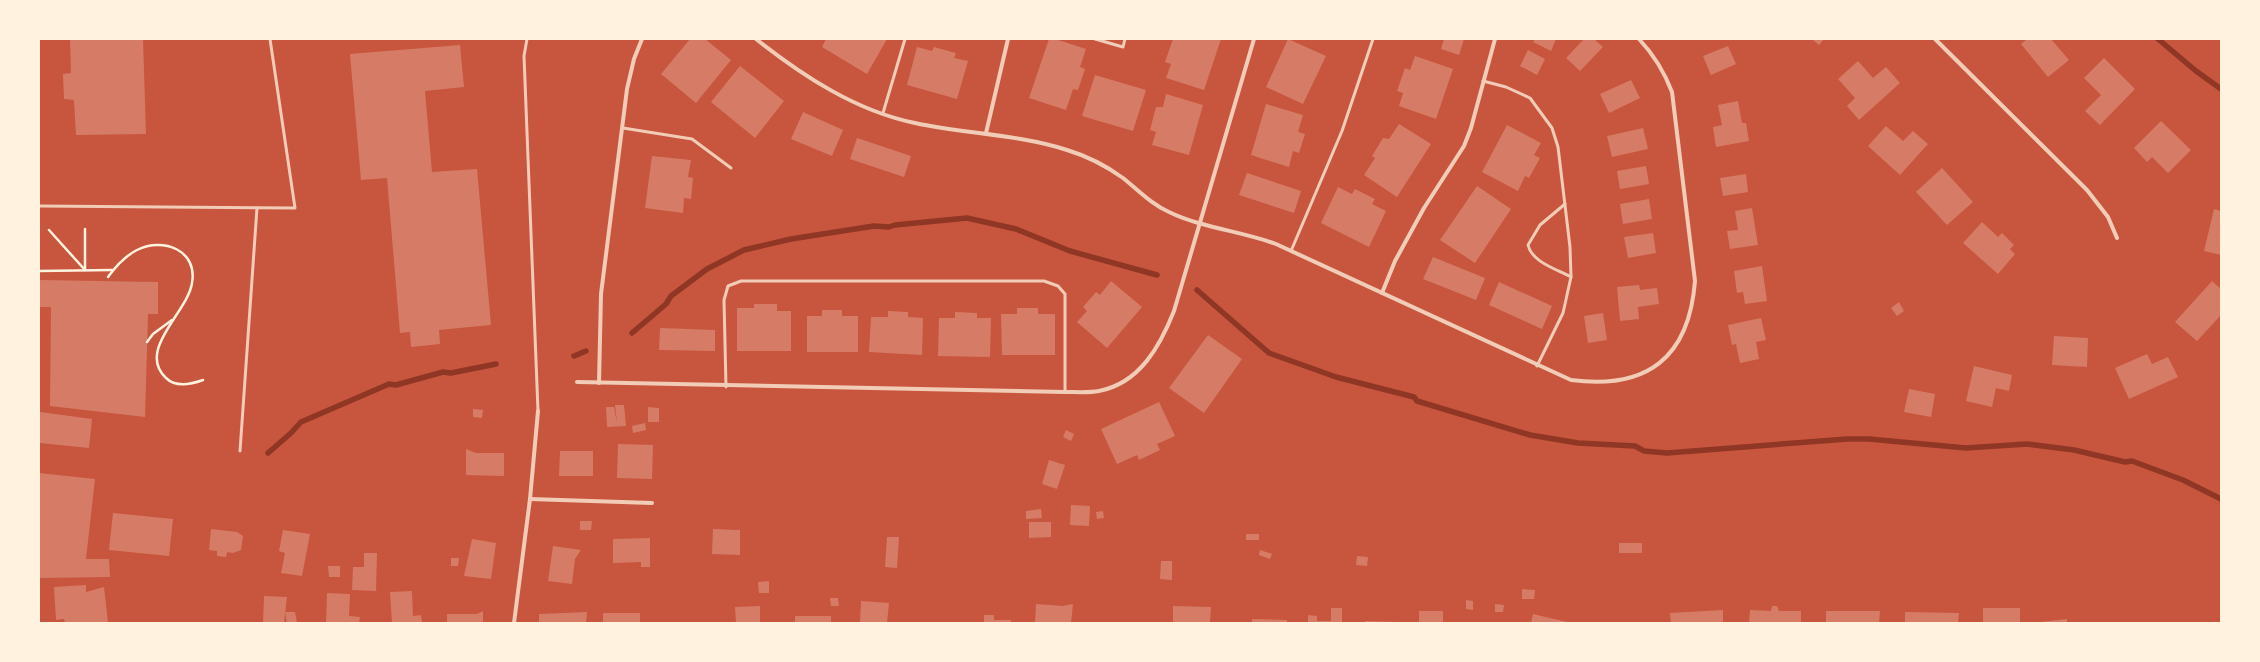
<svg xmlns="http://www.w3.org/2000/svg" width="2260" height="662" font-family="'Noto Sans',sans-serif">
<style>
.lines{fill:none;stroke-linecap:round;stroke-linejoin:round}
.stream{stroke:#8f3625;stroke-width:5.5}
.building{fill:#d67c66}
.path{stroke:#fff3e0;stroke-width:2.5}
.service{stroke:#f1ccb7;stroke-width:3}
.minor{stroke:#f1ccb7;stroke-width:4}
</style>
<rect width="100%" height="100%" fill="#c8553d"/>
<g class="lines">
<!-- stream -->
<g class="stream">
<path d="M2158,39L2196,71L2221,89"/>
<path d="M1197,290L1269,353L1336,377L1414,397L1417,401L1530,435L1578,443L1635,446L1644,451L1667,453L1847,439H1869L1966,448L2027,444L2074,450L2125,462L2132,461L2183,480L2221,499"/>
<path d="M632,333L666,304L671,296L707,269L744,250L791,239L874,226L889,227L895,225L967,218L1016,229L1070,251L1157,275"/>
<path d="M574,356L586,351"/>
<path d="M268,453L291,433L301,422L389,384L396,385L443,372L451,373L496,364"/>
</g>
</g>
<!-- building -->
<g class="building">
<path d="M70,39H143L146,134L76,135L74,100L64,99L63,74L71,73Z"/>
<path d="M690,39H705L731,60L696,103L661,74Z"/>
<path d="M826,39H887L867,74L822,47Z"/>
<path d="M1049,39H1055L1086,49L1080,67L1085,69L1078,90L1073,89L1066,110L1029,98Z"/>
<path d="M1173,39H1221L1204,90L1166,78L1171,64L1165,62Z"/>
<path d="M1288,39L1326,56L1303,104L1266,87Z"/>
<path d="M1444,39H1464L1459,55L1441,49Z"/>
<path d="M1535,39H1556L1551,51L1533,42Z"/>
<path d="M1584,39H1594L1603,47L1580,71L1566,58Z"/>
<path d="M1812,39H1824L1819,45Z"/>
<path d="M2027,39H2051L2069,60L2048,77L2021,44Z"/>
<path d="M460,45L464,87L425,91L432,172L477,169L491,325L439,330L440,344L411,347L410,332L400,333L387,178L361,180L350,54Z"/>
<path d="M1728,46L1736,64L1711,75L1703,56Z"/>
<path d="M917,47L932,51L934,47L956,53L954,58L968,61L957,99L907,85Z"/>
<path d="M1528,50L1545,59L1537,75L1520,66Z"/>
<path d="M1415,56L1453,69L1436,119L1399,106L1403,93L1397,91L1405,68L1410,70Z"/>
<path d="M2104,58L2135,89L2100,125L2085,111L2101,95L2084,78Z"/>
<path d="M1858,61L1873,78L1886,67L1900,83L1859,120L1847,106L1855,98L1838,79Z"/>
<path d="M740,66L784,101L755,138L711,102Z"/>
<path d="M1095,75L1146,90L1133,131L1082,116Z"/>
<path d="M1631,80L1640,98L1609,113L1600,94Z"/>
<path d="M1166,94L1203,105L1189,155L1152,145L1156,132L1150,130L1156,107H1163Z"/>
<path d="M1738,101L1742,123H1746L1749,141L1716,147L1713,127L1722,125L1718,105Z"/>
<path d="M1266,104L1303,115L1298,132L1305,134L1299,153L1293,151L1289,167L1251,155Z"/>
<path d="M803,112L843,130L832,156L791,139Z"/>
<path d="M2161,121L2191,150L2168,173L2152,157L2147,162L2134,148Z"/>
<path d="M1399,124L1431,144L1397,197L1364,175L1375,158L1372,156L1383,138L1389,139Z"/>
<path d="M1507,125L1541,143L1534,155L1540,158L1529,178L1525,176L1518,191L1482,172Z"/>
<path d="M1886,126L1903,141L1913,131L1928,144L1900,175L1868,146Z"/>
<path d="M1643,128L1648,149L1612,157L1607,136Z"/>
<path d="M857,138L911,156L904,177L850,159Z"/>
<path d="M652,156L691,160L688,177L693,178L691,199L684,198L683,213L645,208Z"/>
<path d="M1646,166L1649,184L1620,189L1617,171Z"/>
<path d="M1942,168L1973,202L1947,225L1916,192Z"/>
<path d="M1247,173L1301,191L1294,213L1239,195Z"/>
<path d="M1746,174L1748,192L1723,196L1720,178Z"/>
<path d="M1477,186L1511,209L1475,263L1440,240Z"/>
<path d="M1338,187L1352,194L1355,189L1375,199L1372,204L1386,211L1369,247L1321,223Z"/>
<path d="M1649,199L1652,219L1623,224L1620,204Z"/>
<path d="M1752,208L1758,245L1730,249L1727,231L1738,230L1735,211Z"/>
<path d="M2214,209L2221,211V255L2204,251Z"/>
<path d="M1982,222L1998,237L2002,233L2014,245L2010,249L2015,254L1998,274L1963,243Z"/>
<path d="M1653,233L1656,253L1628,258L1624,237Z"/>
<path d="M1433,257L1485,278L1476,300L1423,279Z"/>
<path d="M1762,266L1767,301L1745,304L1743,292L1737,293L1734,271Z"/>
<path d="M40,280L158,282V314H148L145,417L50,406L51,307H40Z"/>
<path d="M1111,281L1142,307L1107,348L1077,322L1087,311L1083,307L1096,292L1100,295Z"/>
<path d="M2212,281L2221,289V315L2197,341L2175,322Z"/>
<path d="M1499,282L1552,306L1542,329L1489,305Z"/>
<path d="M1639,285L1640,290L1657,288L1659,304L1638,307L1639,319L1620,321L1617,287Z"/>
<path d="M1899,302L1904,311L1897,316L1891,308Z"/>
<path d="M754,304H777V311H791V351H737V308H754Z"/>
<path d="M1017,308H1038V314H1055V355H1002L1001,314H1017Z"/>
<path d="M822,310H842V316H858V352H807V316H822Z"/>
<path d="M888,311L908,312V317L923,318L922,355L869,352L871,317H888Z"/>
<path d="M955,312L977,313V318H991L990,357L938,356L939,318H955Z"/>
<path d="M1603,313L1607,340L1588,343L1584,316Z"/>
<path d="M1761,318L1766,340L1756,342L1759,359L1740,363L1736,344L1732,345L1728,325Z"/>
<path d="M660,328L715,330V351L659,350Z"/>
<path d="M1208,335L1242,359L1204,413L1169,388Z"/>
<path d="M2054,336L2088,338L2087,367L2052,365Z"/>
<path d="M2147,354L2152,364L2168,357L2178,377L2129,399L2115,368Z"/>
<path d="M1974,366L2012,375L2009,391L1996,388L1992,407L1966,401Z"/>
<path d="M1909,389L1935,394L1931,417L1904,412Z"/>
<path d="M1159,402L1175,436L1157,444L1160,450L1139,460L1137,455L1117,464L1101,429Z"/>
<path d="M615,405H624L626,426L607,427L606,407H614L617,423Z"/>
<path d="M648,407L659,408V422H648Z"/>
<path d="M473,409L483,410L482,418L473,417Z"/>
<path d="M40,412L92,419L89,448L40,443Z"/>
<path d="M645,423L646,430L633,433L632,426Z"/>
<path d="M1066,430L1074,434L1071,441L1063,437Z"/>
<path d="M618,444L653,445L652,479L617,478Z"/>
<path d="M466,449L476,453H504V476L466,475Z"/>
<path d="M560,451H593V476H559Z"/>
<path d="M1049,460L1065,465L1057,489L1042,484Z"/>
<path d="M39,473L95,479L86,559H109L110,577L39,578Z"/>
<path d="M1071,505L1090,506L1089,526L1070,525Z"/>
<path d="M1041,509L1042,518L1026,519V511Z"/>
<path d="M1103,511L1104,518L1097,519L1096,512Z"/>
<path d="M113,513L173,519L169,556L109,550Z"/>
<path d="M580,521H592L591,530H580Z"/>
<path d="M1029,522H1051V537L1029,538Z"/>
<path d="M211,529L237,532L243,536L241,550L233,553L227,552L226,557L217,556V551L209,550Z"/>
<path d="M713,529L740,530V555L712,554Z"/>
<path d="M283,530L310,534L302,576L281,573L285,553L279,551Z"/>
<rect x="1246" y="534" width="13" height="6"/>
<path d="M887,537H899L897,568L885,567Z"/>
<path d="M650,538V567H641V562L613,563V539Z"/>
<path d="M472,539L496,543L491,579L464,576Z"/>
<rect x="1619" y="543" width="23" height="10"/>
<path d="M553,546L581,550L575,559L572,584L548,581Z"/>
<path d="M1260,550L1272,554L1270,559L1259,555Z"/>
<path d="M364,553H377L376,591L352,590L353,567H364Z"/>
<path d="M1357,556L1368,557L1367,566L1356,565Z"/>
<path d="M451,558H459L458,566H451Z"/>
<path d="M1161,561H1172V580L1160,579Z"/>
<path d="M328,566H340V577H329Z"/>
<path d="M769,581V593H759L758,582Z"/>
<path d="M86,585V592L104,587L108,623H65L64,619L56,620L54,587Z"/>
<path d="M1522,589L1535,590L1534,599H1522Z"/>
<path d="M412,591L413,616L421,615L422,623H392L390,592Z"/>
<path d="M327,593L350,594L349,616L360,617L359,623H326Z"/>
<path d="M264,596L287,597L284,623H263Z"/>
<path d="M830,598H838L839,606H831Z"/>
<path d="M1466,600L1473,601V610L1466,609Z"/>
<path d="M861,601L889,603L887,623H860Z"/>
<path d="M1036,604L1063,606L1073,604L1071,623H1035Z"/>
<path d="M1495,604L1504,605L1503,612H1495Z"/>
<path d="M760,606V623H736L735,607Z"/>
<path d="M1173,606L1211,607L1210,623H1173Z"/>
<path d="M1772,606H1777L1779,611H1801V623H1749L1750,610L1771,611Z"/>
<path d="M1331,608H1342V623H1308V615L1317,616V621H1331Z"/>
<rect x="1983" y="608" width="37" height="15"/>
<path d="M1723,610V623H1671L1670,613Z"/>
<path d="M483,611V623H447V614H477Z"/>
<rect x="1419" y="611" width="24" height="12"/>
<path d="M1826,611H1880L1879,623H1826Z"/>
<path d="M285,612H295L297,623H287Z"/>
<path d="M587,612L586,623H539V614Z"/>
<path d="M1905,612L1959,613L1958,623H1905Z"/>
<rect x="603" y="613" width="37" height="10"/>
<path d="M1533,614L1567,622V623H1531Z"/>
<path d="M984,615H994V620H1011V623H984Z"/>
<rect x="795" y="616" width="36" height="7"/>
<path d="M1252,619L1287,620V623H1252Z"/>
<path d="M2067,619V623H2041V622Z"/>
<path d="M1365,621L1399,622V623H1365Z"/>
</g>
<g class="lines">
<!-- path -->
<g class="path">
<path d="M85,229V270"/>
<path d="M49,230L85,270"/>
<path d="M39,271L112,270"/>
<path d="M108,277C116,266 125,256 137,250C163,237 198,250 192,283C188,312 136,350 166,378C176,388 192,384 203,380"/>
<path d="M147,342L153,334L172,320"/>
</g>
<!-- service -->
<g class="service">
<path d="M527,39L524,56L538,411"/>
<path d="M1095,39L1123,47L1125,39"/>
<path d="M1483,81L1506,87L1530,98L1552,128L1558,147L1570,247L1571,277L1563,313L1537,366"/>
<path d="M883,113L905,39"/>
<path d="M623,128L692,139L731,168"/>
<path d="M1565,204L1540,225L1528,245C1532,262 1556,269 1571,277"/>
<path d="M39,206L295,208L270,39"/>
<path d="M1291,251L1342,131L1373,39"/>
<path d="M726,387L724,300L728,286L741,281H1044L1058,286L1065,294V392"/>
<path d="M240,451L257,208"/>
</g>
<!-- minor -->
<g class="minor">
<path d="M756,39C803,76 856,111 915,123C965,134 1017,134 1067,150C1087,156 1105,165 1123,178C1138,190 1151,204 1169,212C1202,228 1241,231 1276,244L1571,380C1647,390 1689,358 1695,281L1672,92C1664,71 1654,55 1639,39"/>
<path d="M1935,39L2087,190L2108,217L2117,238"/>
<path d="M986,133L1008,39"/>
<path d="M1382,293L1395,261L1424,208L1464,146L1471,128L1495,39"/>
<path d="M577,382L1065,392C1076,392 1089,393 1099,391C1140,383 1160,346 1174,311L1254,39"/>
<path d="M599,383L601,294L627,89L634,59L642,39"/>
<path d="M530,499L652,503"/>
<path d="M514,623L530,499L538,411"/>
</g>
</g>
<!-- border -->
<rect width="2260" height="662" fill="none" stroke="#fff3e0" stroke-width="80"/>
</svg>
